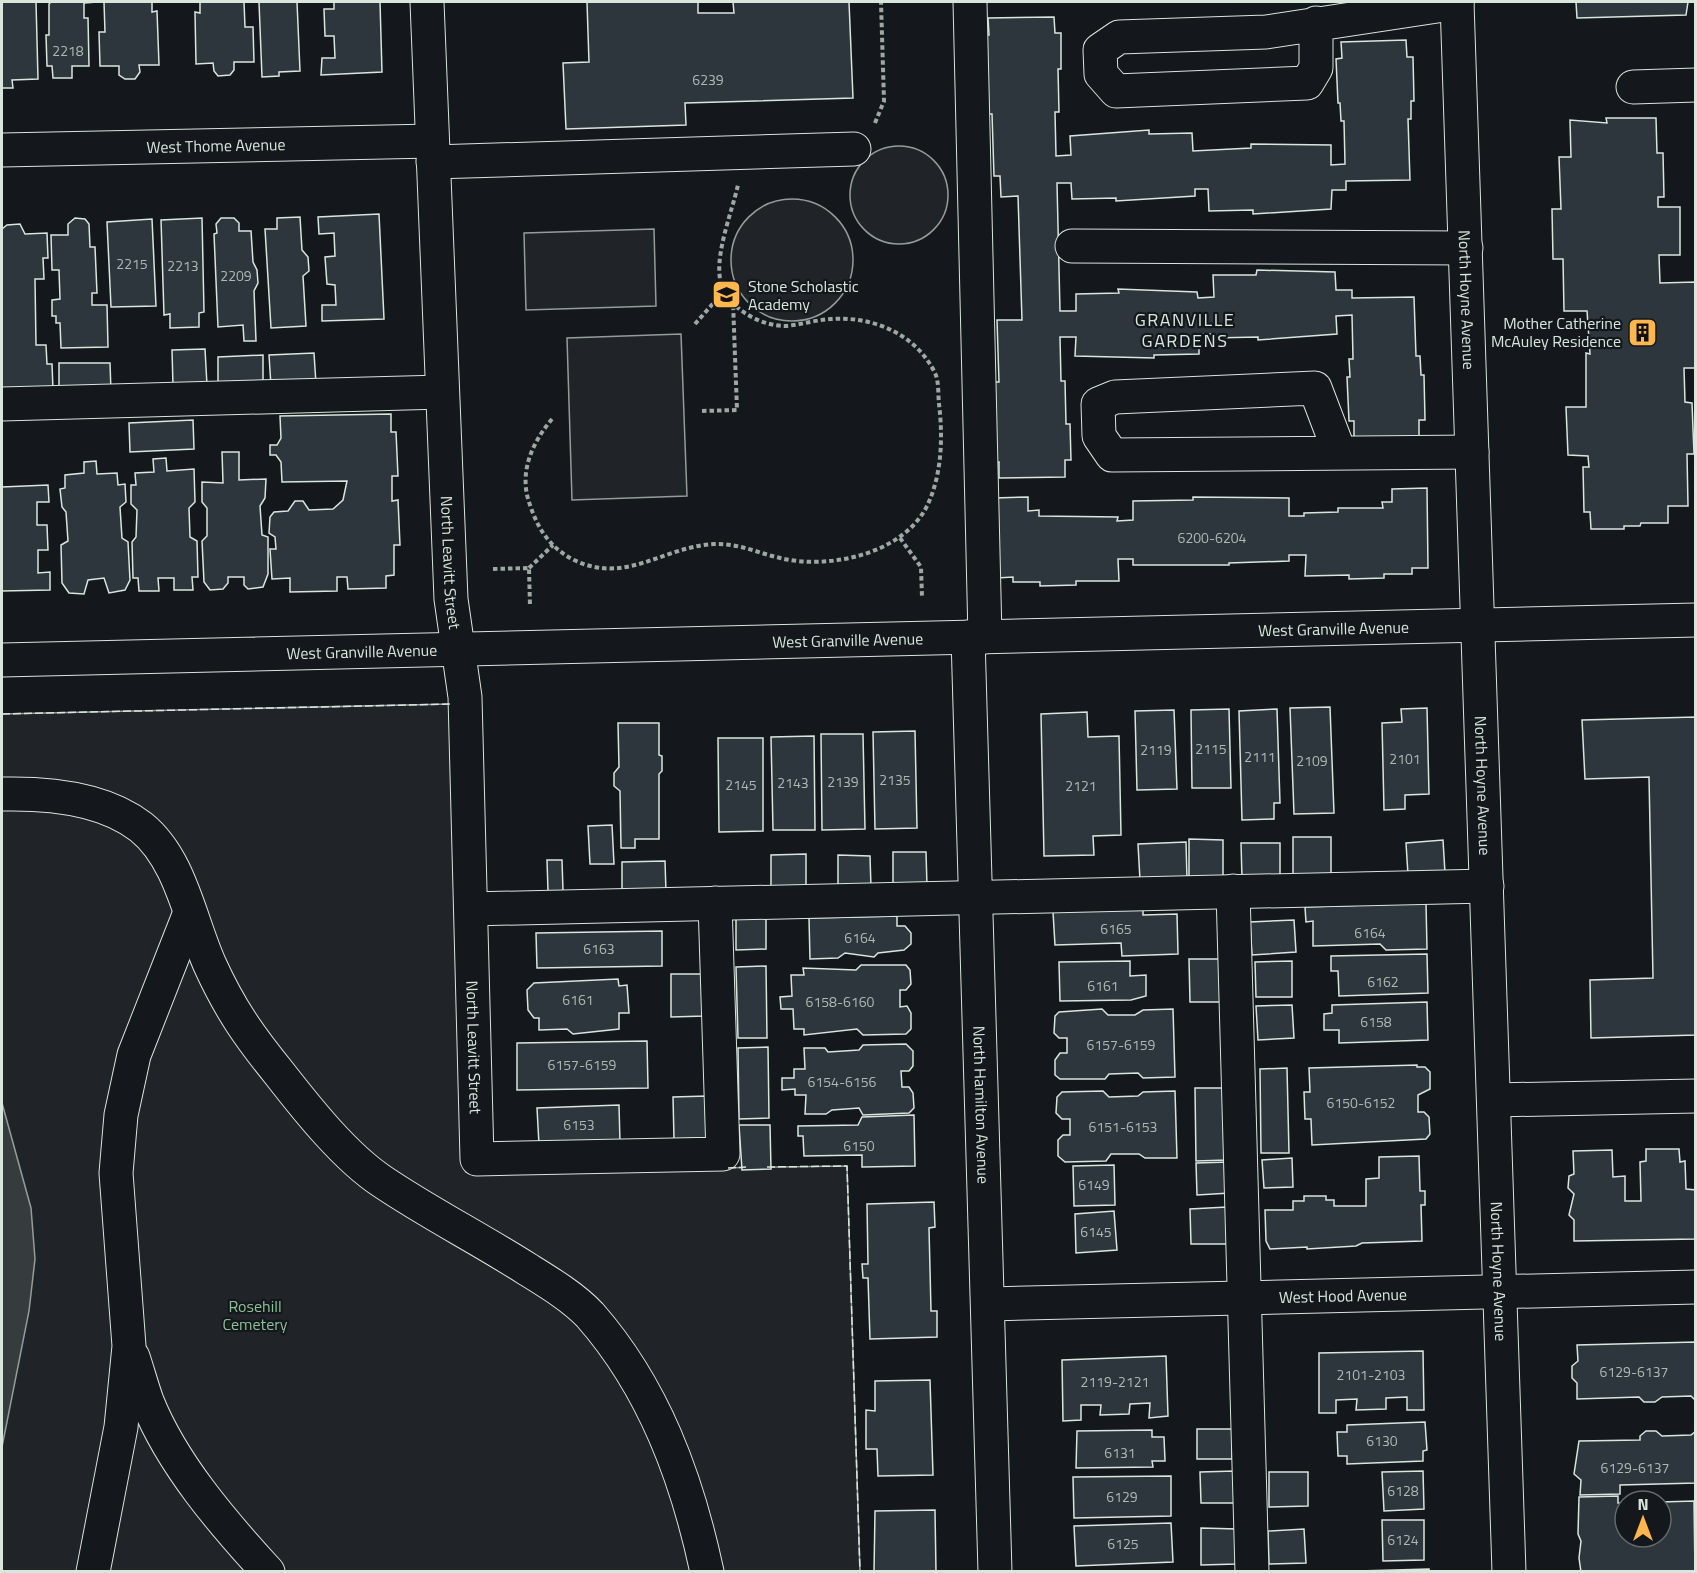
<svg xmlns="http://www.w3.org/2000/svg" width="1697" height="1573" font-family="'Titillium Web',sans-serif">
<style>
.green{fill:#202428;stroke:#939e99;stroke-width:1.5}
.water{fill:#363b3e;stroke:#939e99;stroke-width:1.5}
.building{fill:#2c363c;stroke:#d8e6dc;stroke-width:1.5}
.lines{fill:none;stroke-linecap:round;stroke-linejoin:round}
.minor-casing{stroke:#d8e6dc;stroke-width:35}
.path{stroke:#9da8a2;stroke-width:4;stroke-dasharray:4.5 3;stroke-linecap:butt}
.minor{stroke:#14181c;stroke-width:33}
.fence{stroke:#d8e6dc;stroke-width:1.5;stroke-dasharray:8 3;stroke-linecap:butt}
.labels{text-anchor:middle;stroke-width:4.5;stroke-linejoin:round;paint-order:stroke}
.number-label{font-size:14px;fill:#adbab4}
.street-label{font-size:16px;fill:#d8e6dc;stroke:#14181c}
.poi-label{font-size:16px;fill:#d8e6dc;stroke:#14181c;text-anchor:start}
.park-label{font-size:16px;fill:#8ac095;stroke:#14181c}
.neighbourhood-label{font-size:18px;letter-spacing:1.5px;fill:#d8e6dc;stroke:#14181c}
</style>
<rect width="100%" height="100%" fill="#14181c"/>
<!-- green -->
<g class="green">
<circle cx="899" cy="195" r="49"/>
<circle cx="792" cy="260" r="61"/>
<path d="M654,229L656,306L526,310L524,233Z"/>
<path d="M681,334L687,496L572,500L567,338Z"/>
<path d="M450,704L466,1172L847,1166L860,1571H2V714Z"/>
</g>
<!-- water -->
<path class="water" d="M2,1103L31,1208L35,1259L29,1311L2,1447Z"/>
<!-- building -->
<g class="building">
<path d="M2,2H36L38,79L12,80L13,88H2Z"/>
<path d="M51,2H97L84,3V18H88L89,66H72V78H53L52,66H47L46,35H49V4Z"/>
<path d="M104,2H152V12L157,11L159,65H139L140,72L135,79H125L119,75V66H100L99,32H105Z"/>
<path d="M200,2H244L245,27H253L254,62H234V70L230,75L218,76L214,71L213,63L196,64L195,12L200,13Z"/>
<path d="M259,2H297L300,71L279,72V76L262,77Z"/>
<path d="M334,2H380L382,72L321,75L322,58H335L334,36H325L324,9H334Z"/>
<path d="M587,2H698V13H734L733,2H849L853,98L685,103L686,125L566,129L563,63L589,62Z"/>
<path d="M1576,2H1688L1686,15L1577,18Z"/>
<path d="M1054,17L1055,33H1061V69H1058L1059,112H1055L1056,156L1071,155L1070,136L1149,130V134L1192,133L1193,151L1251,148V144L1331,145V165L1345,164L1344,121H1341L1340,103H1338L1336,59L1342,58L1341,42L1406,40L1407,57H1413L1414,101H1411V119H1408L1410,180L1346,181V190H1332L1331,209L1253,214V210L1209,211L1208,189H1195V196L1116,201V198L1072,199L1071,183H1057L1060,311H1076V294L1119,293L1118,289L1197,292L1198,298L1214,297L1213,275H1256L1257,270L1335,272L1336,290H1352V298L1414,297L1416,356H1420L1421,375H1424L1425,420H1419V437L1354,438V421H1349L1347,377H1350L1349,359H1353L1352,315L1336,316L1337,334L1258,340V337L1213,338V334H1199V354L1154,355V358L1075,356L1076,337H1060L1061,381H1065L1066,424H1070L1071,460H1065V477L999,478V462H993L995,382H999L997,320H1022L1018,196L1001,197L1000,176H994L992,114H989L983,35H989L988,18Z"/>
<path d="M1606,118H1656L1657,153H1663L1664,197H1658V207H1680V255H1659L1660,283L1696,282V368H1684L1685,402L1692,403L1694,454H1687L1688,506H1668V523H1641L1640,526H1624V529H1591L1590,512H1584L1583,467H1589L1588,456L1568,455L1566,407H1586V353L1590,354L1587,311H1564L1563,259H1553L1552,209H1561L1559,157H1571L1570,120L1607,123Z"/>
<path d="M379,214L384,319L322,321V305H336L335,285L327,284L325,257L335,256L334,233L319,234L318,217Z"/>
<path d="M300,217L302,250L308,257L309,271L303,276L306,326L271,328L265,229H277V218Z"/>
<path d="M75,218L85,219L89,224L90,247H95L97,293H92V305H107L108,347L61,348L60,323H56V316H52V300L60,299L59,270H52L51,235H68V224Z"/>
<path d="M202,218L204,312L199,313V327L170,328V314L164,315L161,220Z"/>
<path d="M221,218H234L239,223V231H251L253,262L257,270L258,283L254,291L256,341H244L243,325L218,327L214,234L217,233L216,224Z"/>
<path d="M152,219L156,306L111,307L107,222Z"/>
<path d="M20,224L25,234L47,233L48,258H43L44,279H35L36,345H46L47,364H52L53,390L2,392V229L7,225Z"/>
<path d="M205,349L207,385L173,386L172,350Z"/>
<path d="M314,353L316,384L271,386L269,355Z"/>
<path d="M263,355V385L218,386V357Z"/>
<path d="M59,363H110L111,392L59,393Z"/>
<path d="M391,414V432H396L398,476H392V501L398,500L400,545H394V575L386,576V588L348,589L347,577H337V591L290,592V578L272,579L270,549H276L275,537L269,533L270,517L274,512L288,511L295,501H303L309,510L333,509L343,500L347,481L282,482L281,462L276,455H270V445H277L281,438L280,416Z"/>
<path d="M193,420L194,449L130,452L129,423Z"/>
<path d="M222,452H239V480L266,479L265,498L260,506L262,535L268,537V574L263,587L248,589L244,585V577H228V583L223,589L210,590L204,582L202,541L207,536V508L202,502V482L223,483Z"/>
<path d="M166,458L167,471L194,469L195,502L189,508L190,537L197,541L198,577H192L193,590H174V578H158L159,591H139L138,578H133L132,542L136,537L137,510L131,504V485H136L135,473L154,472L153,459Z"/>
<path d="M96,461L97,474L117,473L118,485L125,484L126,502L120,507L122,538L128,542L130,580L125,590L109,593L104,578L88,580L84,594L69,593L62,583L61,545L68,541L66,512L62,507L60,489L65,488V475L84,473V462Z"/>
<path d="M48,485L49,502H37V525H47L48,550H38V573L50,572V590L2,591V487Z"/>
<path d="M1427,488L1428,568H1412V574H1384V578L1349,579V575L1305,576L1306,555H1289V561L1229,563V565H1133V559H1118L1119,581H1076V585L1040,586V582H1013V577L997,578L995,498L1028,497V511L1039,510V516L1118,517L1117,521L1133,520V501L1193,500V497L1289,498V516H1304V513L1338,512V508H1383L1382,502H1392V489Z"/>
<path d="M1330,707L1334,813L1294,814L1290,708Z"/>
<path d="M1427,708L1429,794L1405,795V809L1384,810L1382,723L1402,722L1401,709Z"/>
<path d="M1229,709L1231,788H1192L1191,710Z"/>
<path d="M1277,709L1280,803H1274V819L1242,820L1239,711Z"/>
<path d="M1174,710L1177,789L1137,790L1135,711Z"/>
<path d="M1087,712L1088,737L1119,736L1121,835L1093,836L1094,855L1044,856L1041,714Z"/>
<path d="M1696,717V1035L1591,1038L1590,980L1653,978L1649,777L1585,779L1582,720Z"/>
<path d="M618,723H659V755L662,756V771L659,774V839H635V848H621L620,791L614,786V773L619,767Z"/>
<path d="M915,731L917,828L875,829L873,732Z"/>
<path d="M821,734H863L865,829L822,830Z"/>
<path d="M814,736L815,830H773L771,737Z"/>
<path d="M718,738H763V831L719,832Z"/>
<path d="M612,825L614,864H590L588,826Z"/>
<rect x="1293" y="837" width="38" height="37"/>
<path d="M1189,839L1223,840V878H1189Z"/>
<path d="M1443,840L1445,873L1408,875L1406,843Z"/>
<path d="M1186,842L1187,879L1140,880L1138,844Z"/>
<path d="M1241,843H1280V878H1242Z"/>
<path d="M893,852H926L927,886H893Z"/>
<path d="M806,854V890L771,888V855Z"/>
<path d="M838,855L870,856L871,888L838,887Z"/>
<path d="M547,860H562L563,891H548Z"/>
<path d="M665,861L666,892L622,894V862Z"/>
<path d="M1426,903L1427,949L1386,950L1380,944L1313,946V921L1306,922L1305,907Z"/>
<path d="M1143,909V915L1177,914L1178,954L1122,956L1121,943L1055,945L1053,912Z"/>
<path d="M897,916V926H905L911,933V944L904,950L878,953L874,957L845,953L838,958L810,959L809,918Z"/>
<path d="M766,918V949L736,950V919Z"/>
<path d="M1294,920L1296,952L1252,955L1250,922Z"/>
<path d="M662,931V966L537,968L536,933Z"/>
<path d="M1427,954L1428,993L1339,996L1338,971H1331V956Z"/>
<path d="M1189,959H1222V1002H1190Z"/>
<path d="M1130,961V976L1146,975V996L1131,1000L1060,1001L1059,962Z"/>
<path d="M1292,961V997H1256L1255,962Z"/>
<path d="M861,965H906L910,970L911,984L906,990H900V1007L907,1006L911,1013V1029L906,1034L863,1035L857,1029L804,1035V1029H794L793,1009H781L780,997L792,996L791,975H804L803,968L856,970Z"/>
<path d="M766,966L767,1038H738L736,967Z"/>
<path d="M671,974H704L705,1016L671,1017Z"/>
<path d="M618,979L619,986L627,985L629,1013H619V1029L573,1034L567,1029L539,1030V1018H534L528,1010L527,990L534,983Z"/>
<path d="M1427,1002L1428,1040L1339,1043V1030H1324V1014L1332,1013V1005Z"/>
<path d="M1292,1005L1294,1038L1258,1040L1256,1006Z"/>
<path d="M1102,1009L1108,1015H1135L1143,1010L1173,1009L1175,1077L1143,1078L1138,1073L1109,1074L1105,1079H1060L1055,1075V1060L1060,1053H1067V1038H1059L1054,1033L1055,1016L1059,1012Z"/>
<path d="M647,1041L648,1088L517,1090V1043Z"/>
<path d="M906,1044L913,1051V1066L909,1071H901L902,1087H909L913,1093L914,1108L909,1113L863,1115L859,1108L832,1110L826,1114H805L806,1095H795V1089L782,1090V1078H794V1069H805L804,1048H825L828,1052L859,1050L863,1045Z"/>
<path d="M768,1047L769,1118L739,1119L738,1048Z"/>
<path d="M1417,1065V1067H1425L1430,1072V1089L1418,1095V1112H1424L1429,1117L1430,1134L1426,1139L1312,1145L1311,1119H1305L1304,1092H1310L1309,1068Z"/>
<path d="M1287,1068L1289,1153H1261L1260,1069Z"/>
<path d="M1195,1088H1226L1227,1160L1196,1161Z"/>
<path d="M1103,1091L1109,1097L1138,1096L1143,1092L1175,1091L1177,1158H1145L1139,1154H1111L1106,1161L1065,1162L1058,1156V1140L1063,1135H1070V1119H1062L1056,1113L1057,1097L1062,1092Z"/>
<path d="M707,1096L708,1138L674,1139L673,1097Z"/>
<path d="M619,1105L620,1143L539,1145L537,1108Z"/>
<path d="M914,1115L915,1166L862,1167V1155L804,1156L803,1136H798V1126L858,1125L862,1117Z"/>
<path d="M739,1125H770L771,1169L742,1170Z"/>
<path d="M1646,1149H1679L1680,1162L1685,1161L1686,1189L1696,1190V1239L1574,1241V1220L1569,1215L1574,1194L1568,1188L1569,1176L1574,1174L1573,1151L1612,1150L1613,1177L1625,1176V1201H1641L1640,1162L1646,1161Z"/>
<path d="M1419,1156L1420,1191H1425V1205H1421L1422,1241L1362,1243L1356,1246L1307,1249V1247L1270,1249L1266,1241L1265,1210H1293V1201H1304V1196H1326V1200H1334V1206H1366V1179L1379,1178V1157Z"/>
<path d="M1292,1158L1293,1187L1264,1188L1262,1160Z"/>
<path d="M1229,1162L1230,1193L1197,1195L1196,1163Z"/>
<path d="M1114,1165L1115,1205L1074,1206L1073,1166Z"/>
<path d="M934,1202L935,1227L929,1228L931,1311H937V1337L870,1339L868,1278H863L862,1264H868L867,1204Z"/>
<path d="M1227,1207L1228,1244H1191L1190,1209Z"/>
<path d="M1114,1211L1117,1250L1076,1253L1075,1214Z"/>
<path d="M1696,1342V1401L1691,1396L1662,1397L1655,1402H1644L1639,1397L1577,1399V1383L1572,1378V1366L1578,1361L1577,1345Z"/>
<path d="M1423,1351L1424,1410H1407V1397L1386,1398V1409L1356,1410L1357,1399L1336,1400V1413H1319V1353Z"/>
<path d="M1166,1356L1168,1416L1149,1418L1150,1403L1130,1404L1129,1414L1100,1415L1101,1405H1081V1420L1063,1421L1062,1360Z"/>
<path d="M930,1380L933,1475L878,1476L877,1449H866V1410L875,1411V1381Z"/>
<path d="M1425,1422L1427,1450L1423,1451V1461L1347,1464V1456H1338L1337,1432H1347V1425Z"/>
<rect x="1197" y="1429" width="35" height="30"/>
<path d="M1152,1430V1437H1164L1165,1461H1152L1153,1467L1076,1468L1077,1431Z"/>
<path d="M1646,1431H1656L1662,1436L1691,1435L1696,1431V1483L1620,1485V1494L1580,1495L1581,1480L1574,1474L1579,1441L1640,1440V1436Z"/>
<path d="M1235,1471L1236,1503H1201L1200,1472Z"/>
<path d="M1423,1471L1424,1509L1384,1511L1382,1472Z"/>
<path d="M1269,1472H1308V1506L1269,1507Z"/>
<path d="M1171,1476V1516L1074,1518L1073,1477Z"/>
<path d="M1618,1496V1503H1625V1537H1661V1502L1694,1501L1695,1572H1581L1579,1558L1581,1541L1578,1534L1579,1497Z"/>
<path d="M935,1510L936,1572H874L875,1511Z"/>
<path d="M1382,1520H1424V1560L1383,1561Z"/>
<path d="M1171,1523L1173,1562L1076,1566L1074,1526Z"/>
<path d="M1201,1528L1237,1529V1564L1201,1565Z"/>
<path d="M1304,1529L1306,1563L1269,1564L1268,1531Z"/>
<path d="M1429,1569V1572H1322Z"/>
</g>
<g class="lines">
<defs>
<g id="minor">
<path id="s1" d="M427,2L451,599L465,697L477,1159L723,1154L715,903"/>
<path d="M970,2L985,637"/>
<path id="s2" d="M1457,2L1509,1572"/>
<path d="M1316,23V68L1307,83L1116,91L1101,74L1100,50L1119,37L1266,32L1457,3"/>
<path d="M1633,87L1696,85"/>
<path id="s3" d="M2,150L432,141"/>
<path d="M433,162L854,149"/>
<path d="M1072,246L1466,248"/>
<path d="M2,404L442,392"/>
<path d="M1339,451L1315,388L1115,397L1098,404L1099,436L1112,455L1472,452"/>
<path id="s4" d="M968,637L995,1572"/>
<path id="s5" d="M2,660L1696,620"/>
<path d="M2,794C46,793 104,798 141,827C181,859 190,921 210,965C230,1009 249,1036 279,1073C307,1109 345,1157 383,1182C429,1213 480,1239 527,1269C548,1282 573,1297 590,1315C654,1388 687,1478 707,1572"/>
<path d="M1233,891L1252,1572"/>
<path d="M471,909L1487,886"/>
<path d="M1494,1100L1696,1096"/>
<path id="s6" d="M989,1304L1696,1287"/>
<path d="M133,1357C138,1372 142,1387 147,1401C172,1464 223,1523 268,1572"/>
<path d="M93,1572L121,1427L129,1346L116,1173L121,1115L134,1055L189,915"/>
</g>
</defs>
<!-- minor casing -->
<use href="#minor" class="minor-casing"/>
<!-- path -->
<g class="path">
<path d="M875,123L884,101L881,2"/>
<path d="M695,324L724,291"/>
<path d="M702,411L737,410L733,302"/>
<path d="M552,419C532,443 518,473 530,505C538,529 550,548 574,560C626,585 662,547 714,544C738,543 758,553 780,558C829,570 903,554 927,506C942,475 943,437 939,404C938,395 939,381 935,373C916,334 873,316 831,319C815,320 800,325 785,326C761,326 730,309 722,286C712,261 732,212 738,185"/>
<path d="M900,538L921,567L922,597"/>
<path d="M529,568L553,545"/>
<path d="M493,569L529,568L530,606"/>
</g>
<!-- minor -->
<use href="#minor" class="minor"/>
<!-- fence -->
<g class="fence">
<path d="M2,714L450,704V706"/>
<path d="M767,1167L847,1166L860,1572"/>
<path d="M728,1168L746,1167"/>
</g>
</g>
<!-- icons -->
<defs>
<symbol id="school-square" viewBox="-11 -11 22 22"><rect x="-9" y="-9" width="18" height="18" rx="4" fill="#ffb74d" stroke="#14181c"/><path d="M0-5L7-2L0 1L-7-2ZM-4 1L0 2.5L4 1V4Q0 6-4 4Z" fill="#111"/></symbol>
<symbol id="building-square" viewBox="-11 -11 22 22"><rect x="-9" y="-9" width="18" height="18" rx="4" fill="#ffb74d" stroke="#14181c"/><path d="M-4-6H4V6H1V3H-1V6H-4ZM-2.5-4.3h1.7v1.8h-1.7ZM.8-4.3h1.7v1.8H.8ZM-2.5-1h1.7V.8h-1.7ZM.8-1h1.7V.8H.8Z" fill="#111"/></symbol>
</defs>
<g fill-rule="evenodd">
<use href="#school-square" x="710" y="278" width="33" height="33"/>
<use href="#building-square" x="1626" y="316" width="33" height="33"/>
</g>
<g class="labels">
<!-- number labels -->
<g class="number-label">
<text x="68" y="56">2218</text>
<text x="708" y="85">6239</text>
<text x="132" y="269">2215</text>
<text x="183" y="271">2213</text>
<text x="236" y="281">2209</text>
<text x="1212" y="543">6200-6204</text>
<text x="1211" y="754">2115</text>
<text x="1156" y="755">2119</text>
<text x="1260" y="762">2111</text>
<text x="1405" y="764">2101</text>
<text x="1312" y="766">2109</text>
<text x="895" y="785">2135</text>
<text x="843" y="787">2139</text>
<text x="793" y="788">2143</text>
<text x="741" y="790">2145</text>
<text x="1081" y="791">2121</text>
<text x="1116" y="934">6165</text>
<text x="1370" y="938">6164</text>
<text x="860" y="943">6164</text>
<text x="599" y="954">6163</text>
<text x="1383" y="987">6162</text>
<text x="1103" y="991">6161</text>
<text x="578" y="1005">6161</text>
<text x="840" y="1007">6158-6160</text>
<text x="1376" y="1027">6158</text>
<text x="1121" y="1050">6157-6159</text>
<text x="582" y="1070">6157-6159</text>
<text x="842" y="1087">6154-6156</text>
<text x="1361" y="1108">6150-6152</text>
<text x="579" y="1130">6153</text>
<text x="1123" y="1132">6151-6153</text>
<text x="859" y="1151">6150</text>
<text x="1094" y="1190">6149</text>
<text x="1096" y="1237">6145</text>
<text x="1634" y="1377">6129-6137</text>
<text x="1371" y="1380">2101-2103</text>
<text x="1115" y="1387">2119-2121</text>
<text x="1382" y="1446">6130</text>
<text x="1120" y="1458">6131</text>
<text x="1635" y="1473">6129-6137</text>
<text x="1403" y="1496">6128</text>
<text x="1122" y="1502">6129</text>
<text x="1403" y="1545">6124</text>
<text x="1123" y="1549">6125</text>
</g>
<!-- street labels -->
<g class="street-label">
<text dy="6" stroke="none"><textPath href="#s3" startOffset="214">West Thome Avenue</textPath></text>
<text dy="6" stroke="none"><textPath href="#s2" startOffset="298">North Hoyne Avenue</textPath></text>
<text dy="6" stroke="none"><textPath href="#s1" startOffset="561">North Leavitt Street</textPath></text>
<text dy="6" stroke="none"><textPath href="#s5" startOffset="1332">West Granville Avenue</textPath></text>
<text dy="6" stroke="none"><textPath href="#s5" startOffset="846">West Granville Avenue</textPath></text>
<text dy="6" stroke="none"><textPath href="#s5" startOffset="360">West Granville Avenue</textPath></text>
<text dy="6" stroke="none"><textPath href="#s2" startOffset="784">North Hoyne Avenue</textPath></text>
<text dy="6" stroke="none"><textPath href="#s1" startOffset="1047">North Leavitt Street</textPath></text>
<text dy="6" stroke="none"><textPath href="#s4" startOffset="468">North Hamilton Avenue</textPath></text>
<text dy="6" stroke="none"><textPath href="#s2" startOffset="1270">North Hoyne Avenue</textPath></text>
<text dy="6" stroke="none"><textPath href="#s6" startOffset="354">West Hood Avenue</textPath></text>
</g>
<!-- poi labels -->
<g class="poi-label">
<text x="748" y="292">Stone Scholastic<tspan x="748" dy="18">Academy</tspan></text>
<text x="1621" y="329" text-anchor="end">Mother Catherine<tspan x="1621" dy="18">McAuley Residence</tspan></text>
</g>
<!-- park labels -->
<g class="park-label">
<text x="255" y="1312">Rosehill<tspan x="255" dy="18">Cemetery</tspan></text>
</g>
<!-- neighbourhood labels -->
<g class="neighbourhood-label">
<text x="1185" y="326">GRANVILLE<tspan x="1185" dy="21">GARDENS</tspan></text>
</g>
</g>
<!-- border -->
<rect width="1697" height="1573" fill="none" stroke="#d8e6dc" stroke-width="6"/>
<!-- north arrow -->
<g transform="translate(1643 1519)"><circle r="28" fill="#14181c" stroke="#626a69" stroke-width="1.5"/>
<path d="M0-4.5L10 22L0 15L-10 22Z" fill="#ffb74d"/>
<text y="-9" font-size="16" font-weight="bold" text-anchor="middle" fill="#d8e6dc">N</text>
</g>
</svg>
